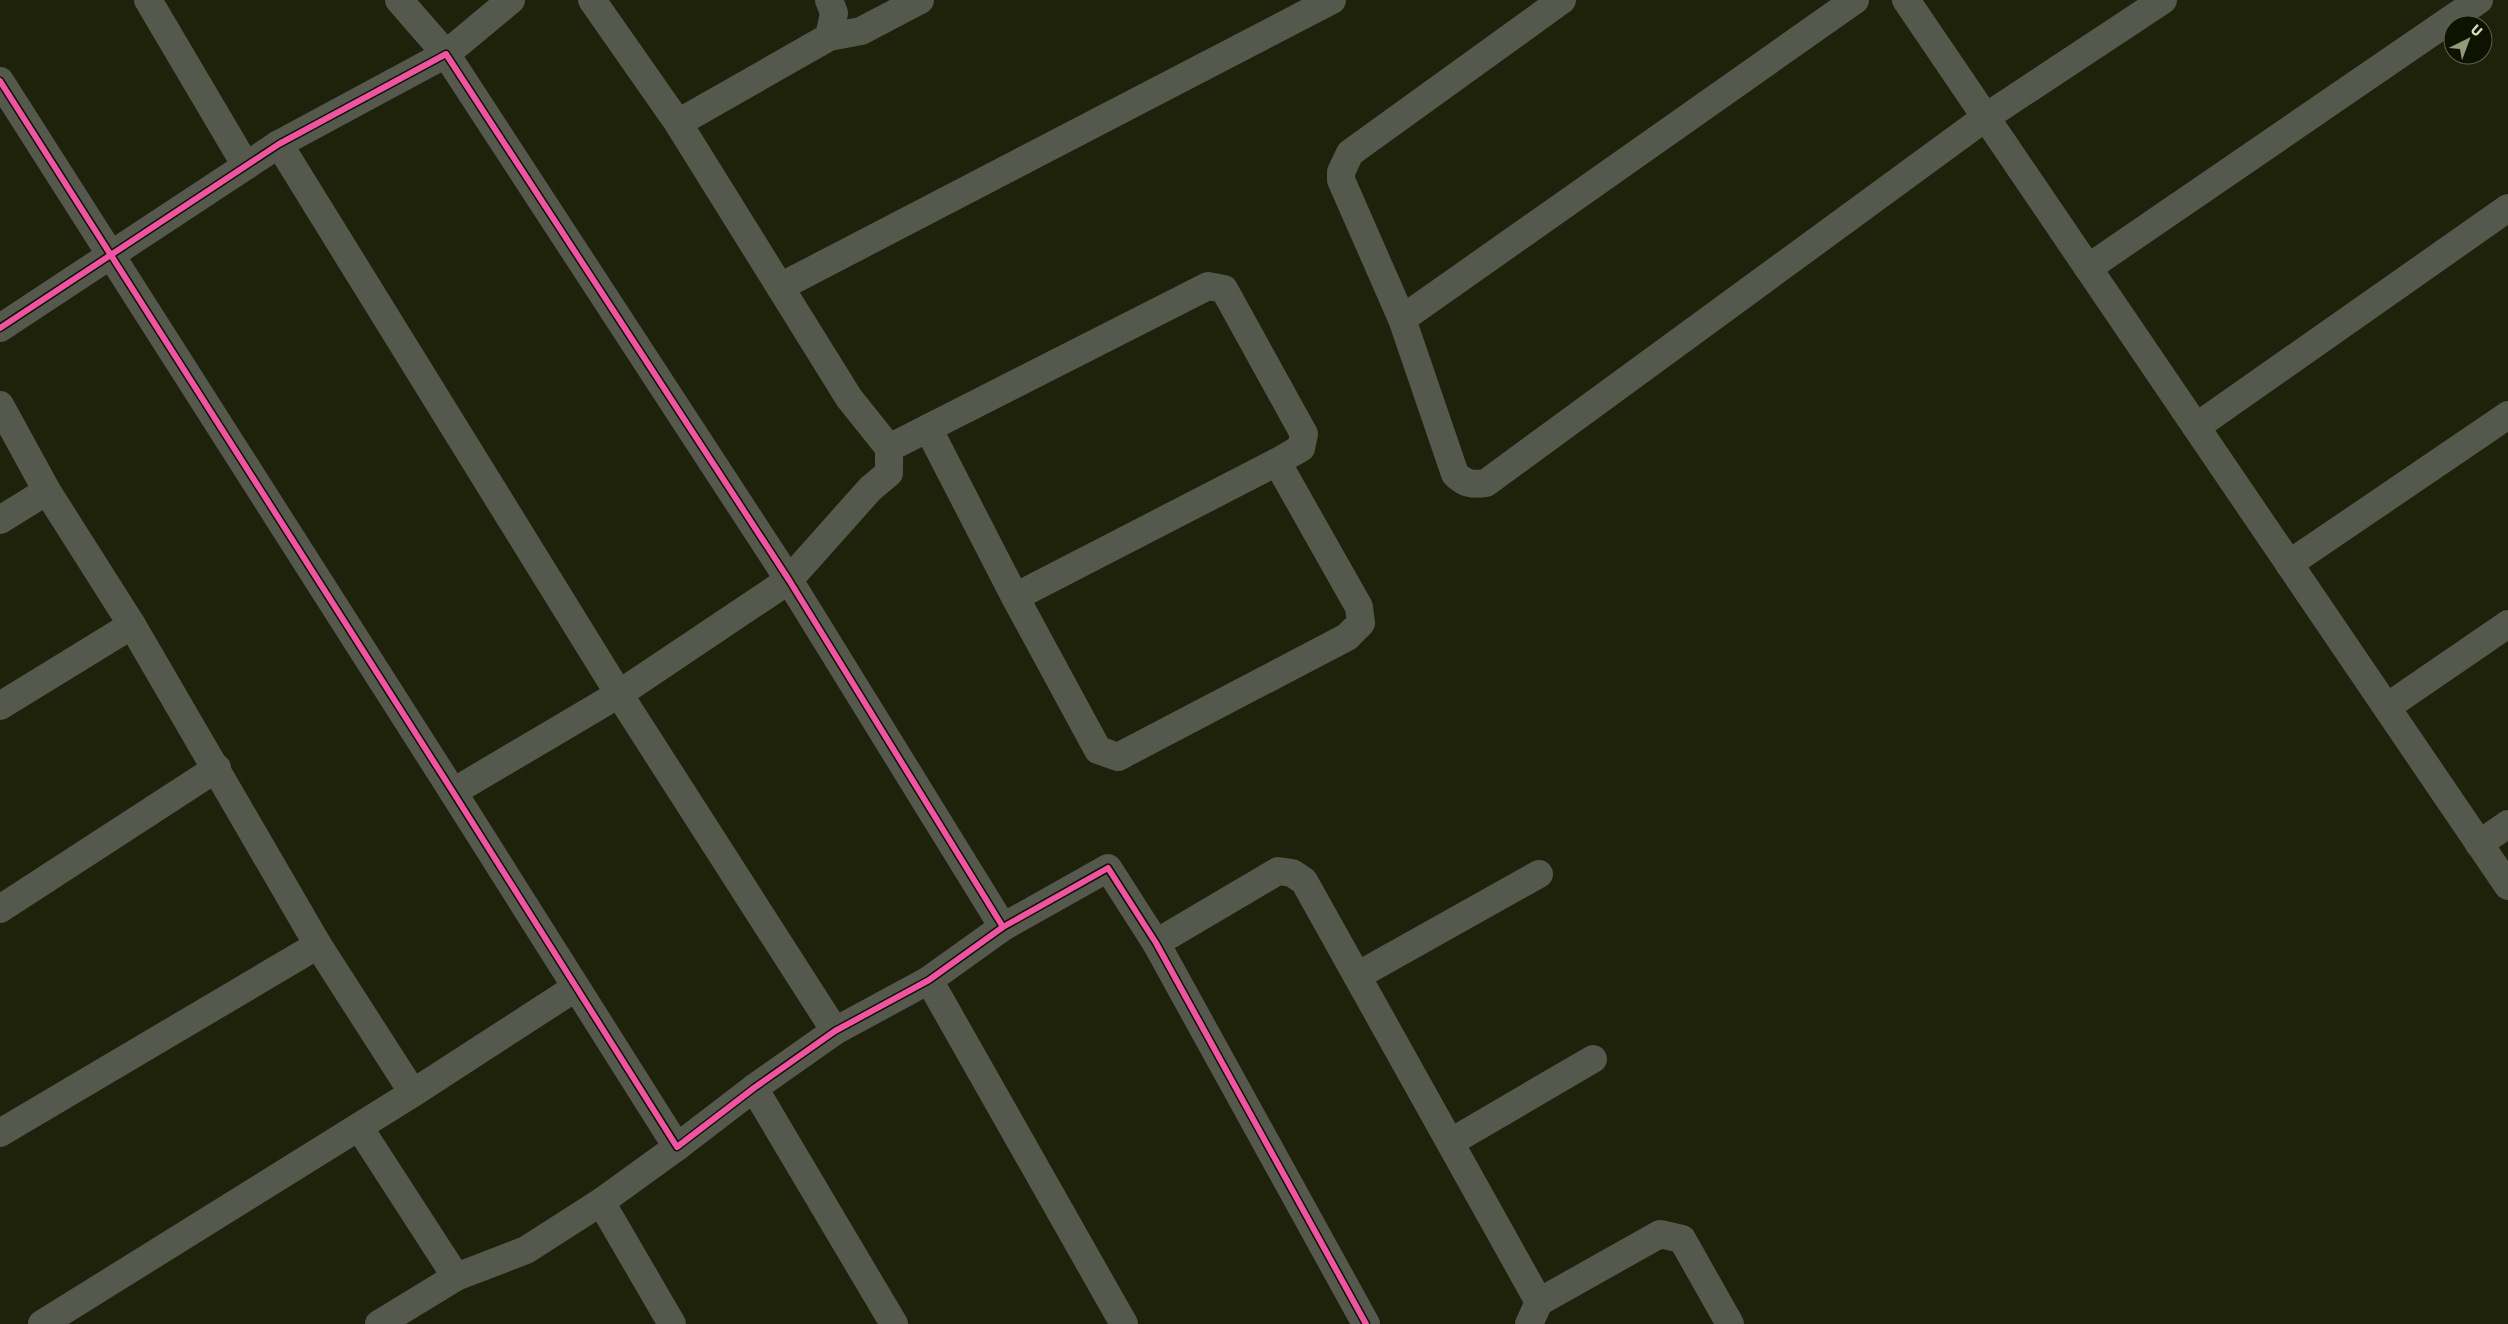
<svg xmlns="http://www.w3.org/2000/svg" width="2508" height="1324" font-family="Jost,sans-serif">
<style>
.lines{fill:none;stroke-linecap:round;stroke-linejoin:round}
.minor{stroke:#55584c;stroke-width:28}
.cycleway-casing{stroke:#0e1200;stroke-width:9}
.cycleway{stroke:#f153a3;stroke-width:6}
</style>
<rect width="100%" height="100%" fill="#1e220b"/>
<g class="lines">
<!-- minor -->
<g class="minor">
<path d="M148,0L246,166"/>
<path d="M399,0L446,54L511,0"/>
<path d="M1562,0L1350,153L1341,172V180L1402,319L1455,474C1465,484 1473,485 1486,483L1986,117L2163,0"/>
<path d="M1906,0L2508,886"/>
<path d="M829,37L861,31L920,0"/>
<path d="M0,81L453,792L677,1147L754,1088L835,1031L929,980L1003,927L1108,868L1156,943L1366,1324"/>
<path d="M678,123L829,37L834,13L829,0"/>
<path d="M279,144L619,694L835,1031"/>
<path d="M2088,268L2479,0"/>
<path d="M780,287L1332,0"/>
<path d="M1402,319L1855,0"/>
<path d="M0,328L279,144L446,54L789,580L1003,927"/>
<path d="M0,405L47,491L132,625L318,945L413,1093"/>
<path d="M2196,427L2508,208"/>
<path d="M889,448L1208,286L1224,289L1304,434L1301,448L1277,462L1359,607L1361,623L1347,637L1118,757L1098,750L1015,597L928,428"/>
<path d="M0,520L47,491"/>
<path d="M2289,564L2508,415"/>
<path d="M1015,597L1277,462"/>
<path d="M0,706L132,625"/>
<path d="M2387,707L2508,624"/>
<path d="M453,792L619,694L789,580L870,489L889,473V448L849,398L678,123L592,0"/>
<path d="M2479,844L2508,824"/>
<path d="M0,909L217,768"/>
<path d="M1156,943L1278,871L1292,873L1304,881L1539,1302L1529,1324"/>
<path d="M1357,976L1539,874"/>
<path d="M929,980L1124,1324"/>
<path d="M754,1088L894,1324"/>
<path d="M359,1127L456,1277"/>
<path d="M0,1133L318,945"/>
<path d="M1451,1142L1593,1059"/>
<path d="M1539,1302L1660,1234L1682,1239L1730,1324"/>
<path d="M42,1324L413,1093L575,988"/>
<path d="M379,1324L456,1277L526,1250L601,1202"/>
<path d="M672,1324L601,1202L677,1147"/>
</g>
<defs>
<g id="cycleway">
<path d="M0,81L453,792L677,1147L754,1088L835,1031L929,980L1003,927L1108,868L1156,943L1366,1324"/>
<path d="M0,328L279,144L446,54L789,580L1003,927"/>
</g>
</defs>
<!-- cycleway casing -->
<use href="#cycleway" class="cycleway-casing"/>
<!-- cycleway -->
<use href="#cycleway" class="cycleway"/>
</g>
<!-- north arrow -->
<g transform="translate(2468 40) rotate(42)"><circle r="24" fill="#0e1200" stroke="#5c6248"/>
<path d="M0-4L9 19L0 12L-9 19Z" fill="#929a7a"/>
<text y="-8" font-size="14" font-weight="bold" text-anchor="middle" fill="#d1dab5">U</text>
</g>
</svg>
